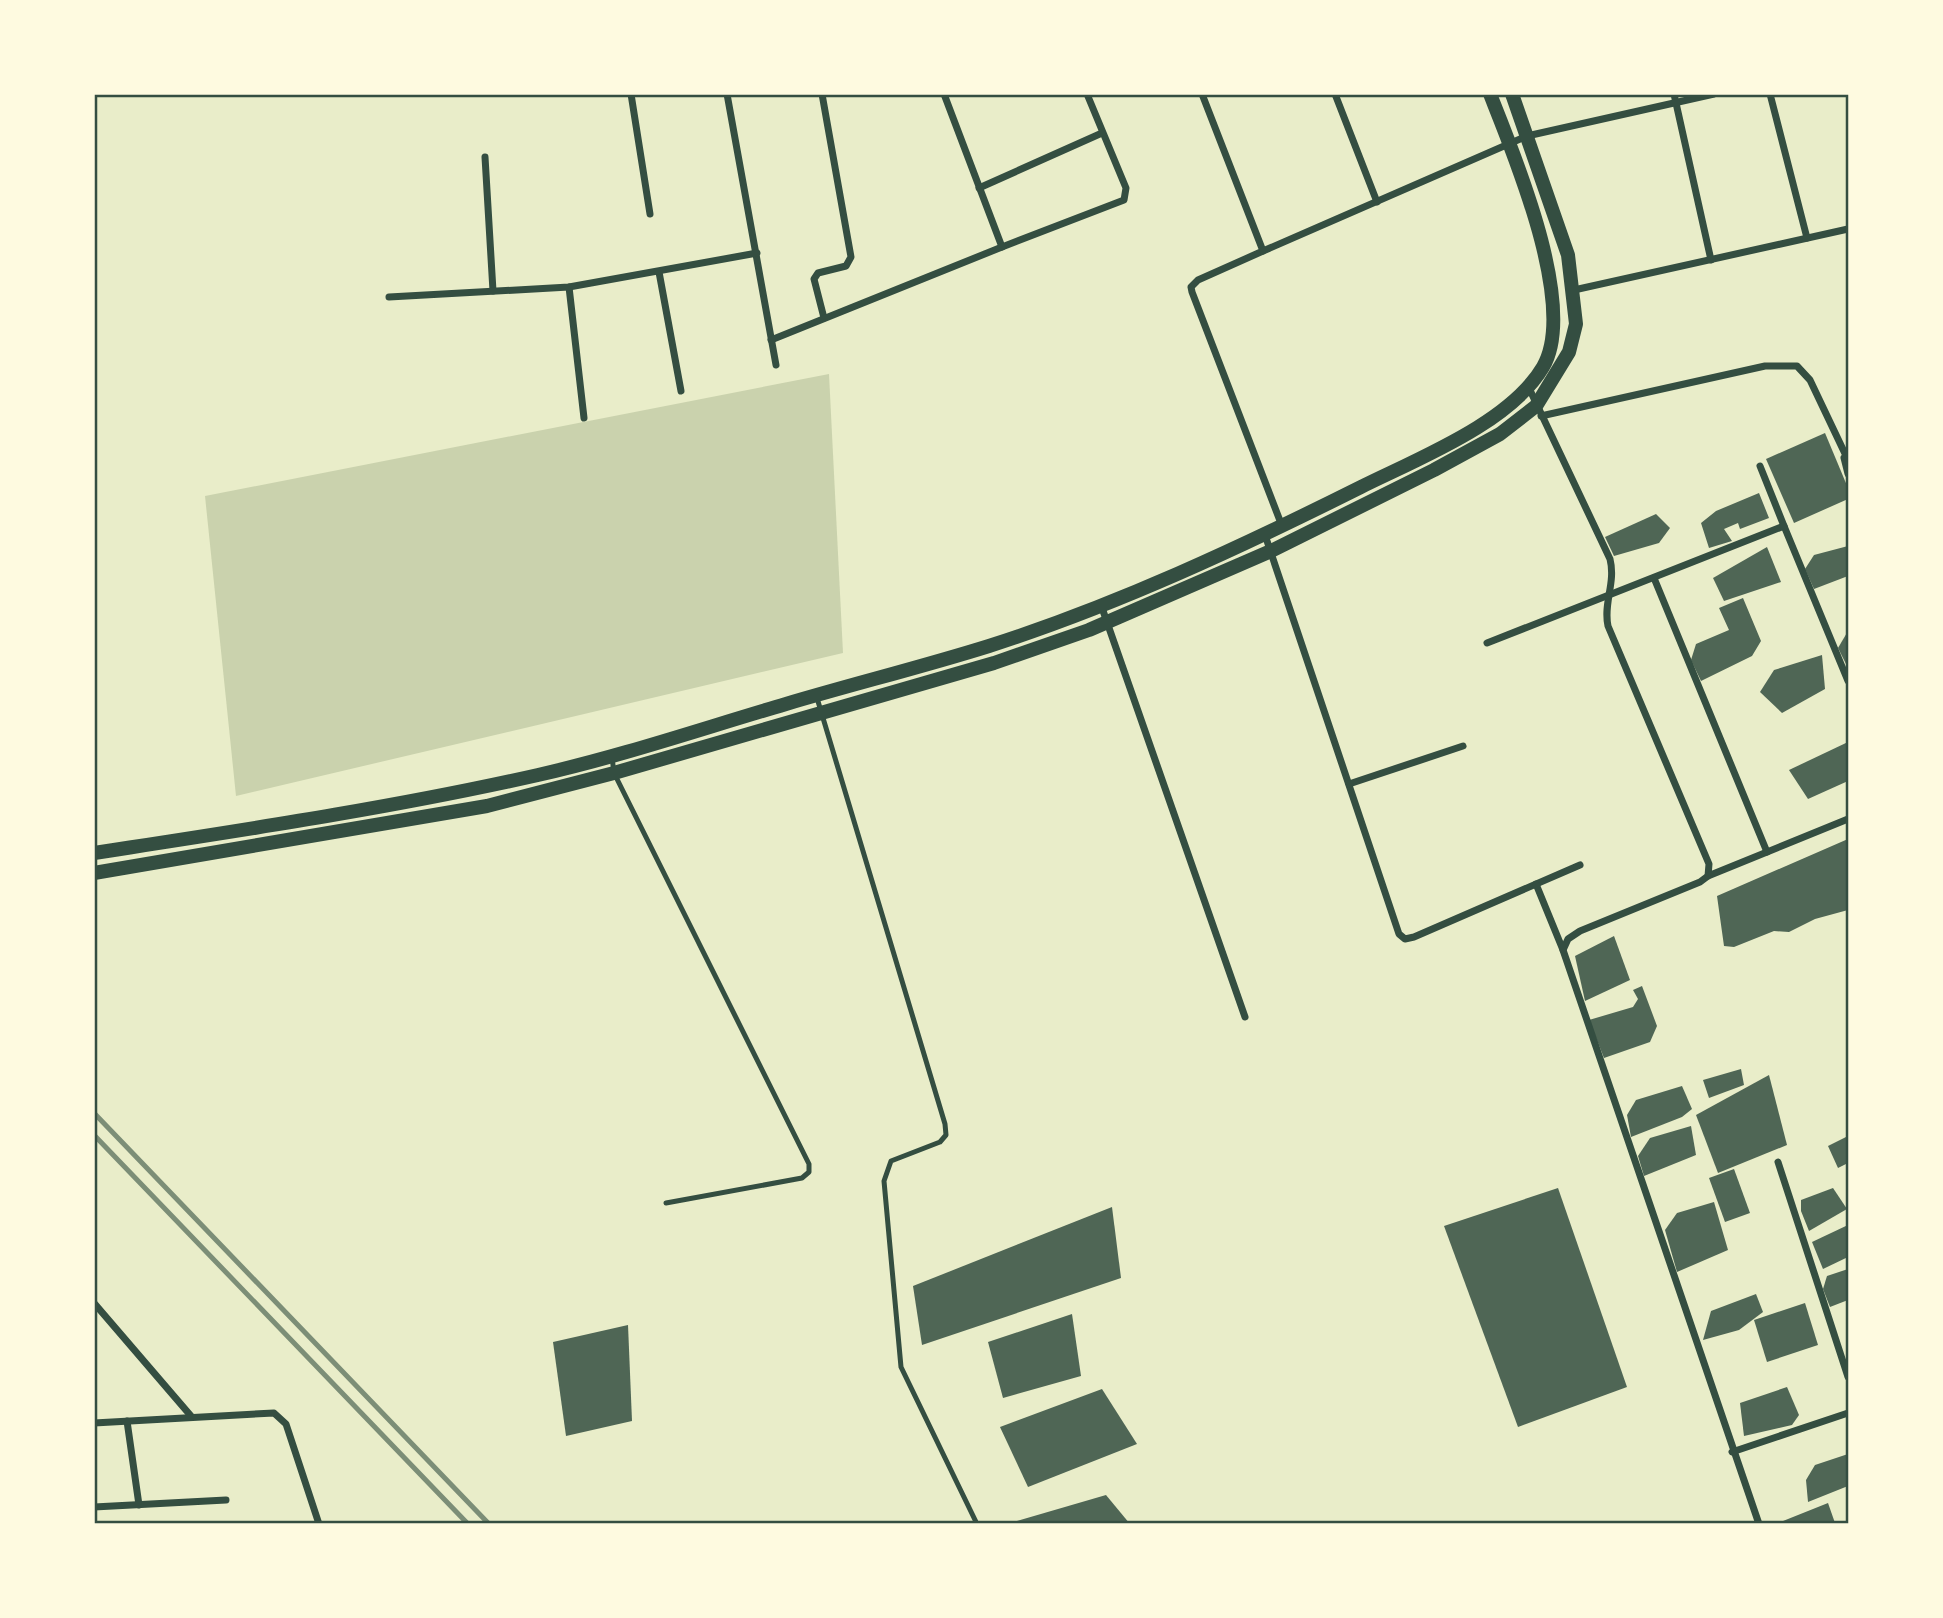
<svg xmlns="http://www.w3.org/2000/svg" width="1943" height="1618" font-family="'IBM Plex Sans',sans-serif">
<style>
.green{fill:#cad2ad}
.building{fill:#4f6655}
.lines{fill:none;stroke-linecap:round;stroke-linejoin:round}
.service{stroke:#344e41;stroke-width:5}
.minor{stroke:#344e41;stroke-width:7}
.secondary{stroke:#344e41;stroke-width:14}
.rail{stroke:#7c8e77;stroke-width:5}
.neatline{fill:none;stroke:#344e41;stroke-width:2.5}
</style>
<rect width="100%" height="100%" fill="#e9edc9"/>
<!-- green -->
<path class="green" d="M829,374L843,653L236,796L205,496Z"/>
<!-- building -->
<g class="building">
<path d="M1825,433L1848,488V499L1794,523L1766,459Z"/>
<path d="M1759,493L1769,518L1740,529L1738,523L1724,529L1732,541L1709,548L1701,523L1716,511Z"/>
<path d="M1656,514L1670,528L1659,543L1614,556L1605,537Z"/>
<path d="M1848,546V576L1814,589L1805,569L1814,555Z"/>
<path d="M1767,547L1781,582L1724,601L1713,578Z"/>
<path d="M1743,598L1761,641L1752,656L1701,681L1691,660L1696,644L1729,630L1719,608Z"/>
<path d="M1848,631V668L1838,648Z"/>
<path d="M1822,655L1825,689L1782,713L1760,692L1774,670Z"/>
<path d="M1848,742V781L1808,799L1789,770Z"/>
<path d="M1848,839V910L1815,919L1789,932L1774,931L1734,947L1724,946L1717,896Z"/>
<path d="M1614,936L1630,980L1585,1001L1575,956Z"/>
<path d="M1642,986L1657,1026L1650,1042L1604,1058L1589,1020L1633,1007L1638,999L1633,990Z"/>
<path d="M1741,1069L1744,1085L1709,1098L1703,1080Z"/>
<path d="M1769,1075L1787,1145L1718,1173L1696,1115Z"/>
<path d="M1682,1086L1692,1109L1682,1117L1631,1137L1627,1115L1636,1100Z"/>
<path d="M1691,1126L1696,1155L1644,1176L1638,1156L1650,1138Z"/>
<path d="M1848,1136V1163L1838,1168L1828,1146Z"/>
<path d="M1734,1169L1750,1213L1725,1222L1709,1178Z"/>
<path d="M1558,1188L1627,1387L1518,1427L1444,1226Z"/>
<path d="M1833,1188L1847,1209L1809,1231L1801,1211V1200Z"/>
<path d="M1714,1202L1728,1250L1677,1272L1665,1230L1677,1213Z"/>
<path d="M1112,1207L1121,1278L922,1345L913,1286Z"/>
<path d="M1848,1225V1257L1823,1269L1812,1242Z"/>
<path d="M1848,1269V1300L1830,1307L1823,1289L1827,1276Z"/>
<path d="M1756,1294L1763,1312L1739,1330L1703,1340L1711,1311Z"/>
<path d="M1805,1303L1818,1345L1767,1362L1754,1320Z"/>
<path d="M1072,1314L1081,1376L1003,1398L988,1342Z"/>
<path d="M628,1325L632,1421L566,1436L553,1342Z"/>
<path d="M1787,1387L1799,1415L1792,1425L1744,1436L1740,1403Z"/>
<path d="M1102,1389L1137,1444L1028,1487L1000,1427Z"/>
<path d="M1848,1454V1486L1808,1502L1806,1480L1815,1465Z"/>
<path d="M1106,1495L1130,1524H1010V1523Z"/>
<path d="M1828,1503L1835,1523H1778Z"/>
</g>
<g class="lines">
<!-- service -->
<g class="service">
<path d="M817,698L945,1124L946,1135L940,1142L891,1161L884,1181L901,1367L977,1524"/>
<path d="M612,757L614,773L809,1164V1172L802,1178L666,1203"/>
</g>
<!-- minor -->
<g class="minor">
<path d="M631,94L650,214"/>
<path d="M727,94L776,365"/>
<path d="M822,94L851,257L846,266L818,273L814,279L824,318"/>
<path d="M944,94L1002,247L1124,200L1126,188L1087,94"/>
<path d="M1202,94L1263,251L1198,280L1191,287L1192,292L1282,526"/>
<path d="M1335,94L1377,202"/>
<path d="M1674,94L1711,260"/>
<path d="M1770,94L1807,238"/>
<path d="M485,157L493,291"/>
<path d="M979,188L1102,133"/>
<path d="M1263,251L1527,136L1714,94"/>
<path d="M659,272L681,391"/>
<path d="M569,287L584,418"/>
<path d="M1574,290L1848,229"/>
<path d="M389,297L569,287L757,253"/>
<path d="M771,340L1002,247"/>
<path d="M1529,388L1610,559C1616,583 1603,603 1608,626L1709,864L1708,876L1700,882L1580,931L1568,939L1563,950L1759,1524"/>
<path d="M1541,416L1765,366H1797L1810,380L1848,460"/>
<path d="M1844,458L1848,474"/>
<path d="M1760,466L1784,526"/>
<path d="M1265,535L1399,934L1405,939L1414,937L1580,865"/>
<path d="M1654,578L1767,852"/>
<path d="M1101,605L1245,1017"/>
<path d="M1487,643L1784,526L1848,681"/>
<path d="M1349,784L1463,746"/>
<path d="M1708,876L1848,819"/>
<path d="M1536,884L1563,950"/>
<path d="M1778,1162L1848,1377"/>
<path d="M94,1303L191,1416"/>
<path d="M127,1421L139,1505"/>
<path d="M94,1423L274,1413L286,1424L319,1524"/>
<path d="M1732,1452L1848,1413"/>
<path d="M94,1507L226,1500"/>
</g>
<!-- secondary -->
<g class="secondary">
<path d="M94,853C243,830 392,808 538,775C622,756 704,728 786,704C853,684 922,667 989,646C1117,605 1241,547 1361,487C1417,459 1510,423 1543,367C1578,307 1515,157 1490,94"/>
<path d="M94,873L487,806L614,773L994,663L1089,630L1271,551L1434,470L1500,434L1536,406L1569,352L1576,324L1568,255L1512,94"/>
</g>
<!-- rail -->
<g class="rail">
<path d="M94,1113L489,1524"/>
<path d="M94,1135L468,1524"/>
</g>
</g>
<!-- border -->
<rect width="1943" height="1618" fill="none" stroke="#fefae0" stroke-width="192"/>
<rect x="96" y="96" width="1751" height="1426" class="neatline"/>
</svg>
